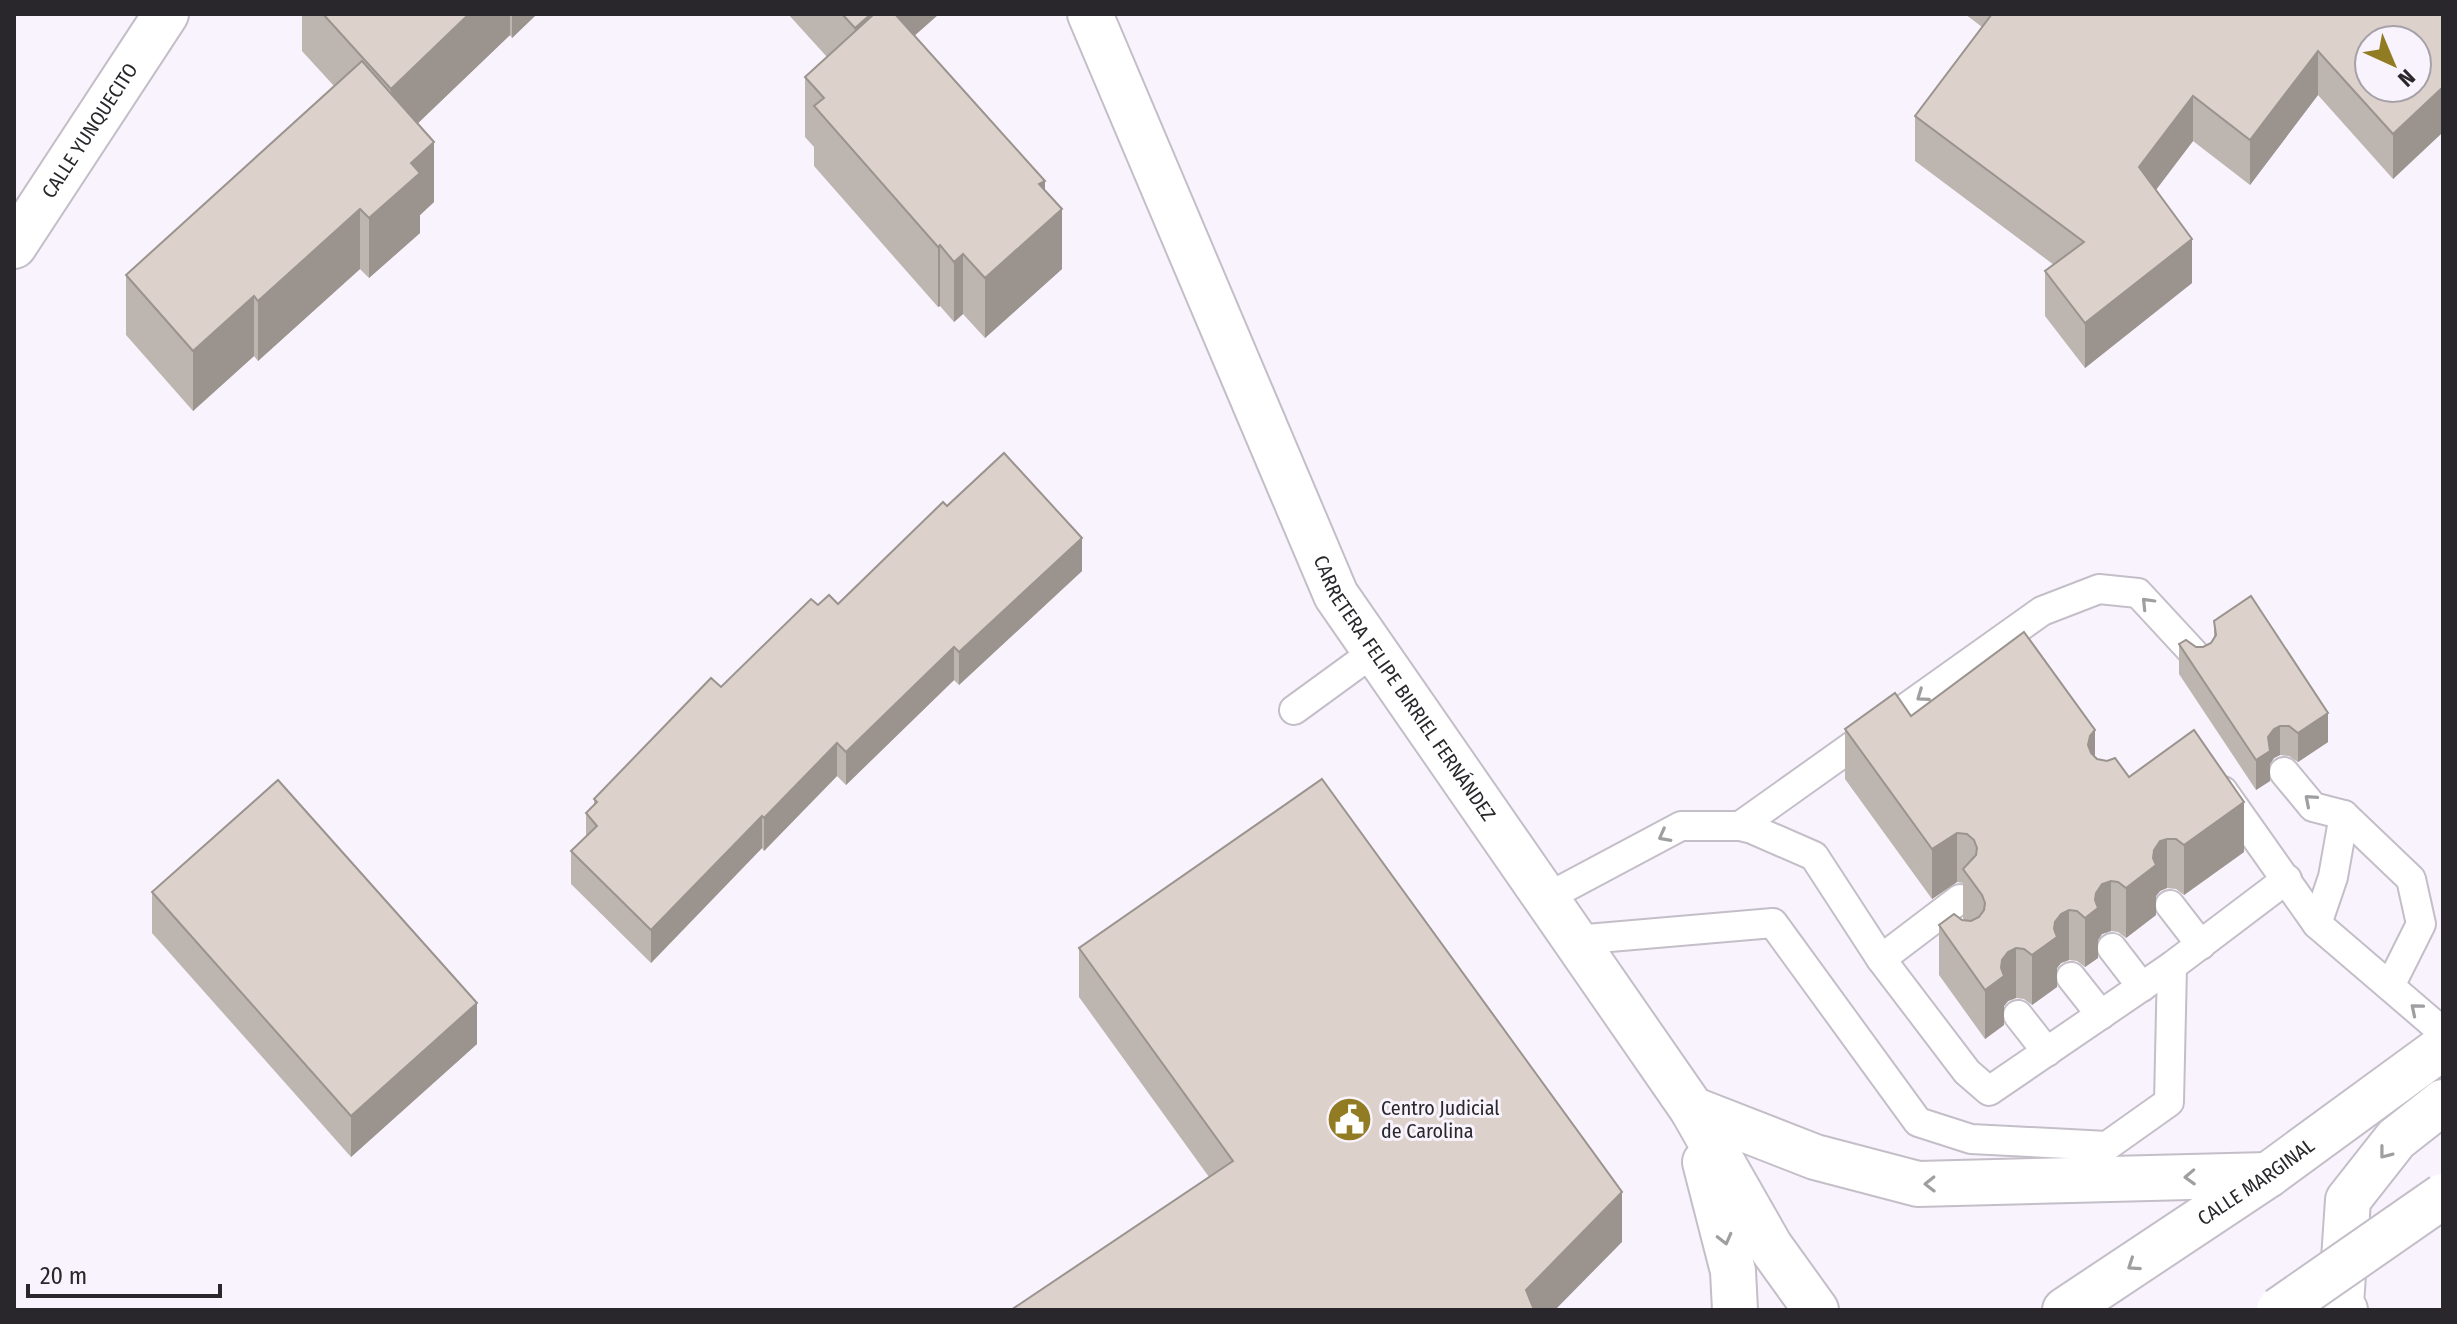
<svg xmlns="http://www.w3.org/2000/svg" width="2457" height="1324" font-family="'Fira Sans Condensed',sans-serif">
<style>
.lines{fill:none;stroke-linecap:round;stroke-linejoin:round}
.service-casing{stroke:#c4bec8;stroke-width:32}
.minor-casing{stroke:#c4bec8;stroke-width:48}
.tertiary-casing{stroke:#c4bec8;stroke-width:48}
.service{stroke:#fff;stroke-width:28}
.minor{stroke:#fff;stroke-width:44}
.tertiary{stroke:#fff;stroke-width:44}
.primary-bridge-casing{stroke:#c4bec8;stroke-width:48;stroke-linecap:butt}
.primary-bridge{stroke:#fff;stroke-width:44}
.wall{fill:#bdb5af}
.shaded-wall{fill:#9a938e}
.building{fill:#dcd2cb;stroke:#9a938e;stroke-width:2;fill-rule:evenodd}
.oneway{stroke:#9f9ea0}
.labels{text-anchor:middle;stroke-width:6;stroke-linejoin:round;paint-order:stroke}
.street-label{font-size:20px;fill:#29272b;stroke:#f9f3fd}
.poi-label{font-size:20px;fill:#29272b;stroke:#f9f3fd;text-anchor:start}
</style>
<rect width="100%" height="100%" fill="#f9f3fd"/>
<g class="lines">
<defs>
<g id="service">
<path d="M1294,710L1375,651"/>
<path d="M2284,772L2313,807L2344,815L2411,879L2421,924L2390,986"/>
<path d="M2223,791L2317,924L2443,1032"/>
<path d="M1740,826L2042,611L2099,589L2138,593L2200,660"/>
<path d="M1546,898L1681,826H1740L1752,829L1814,856L1881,959L1967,1072L1989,1091L2172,966L2287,879"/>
<path d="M2170,905L2201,945"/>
<path d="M2317,924L2333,877L2344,815"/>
<path d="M1575,940L1773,923L1918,1122L1971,1139L2107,1146L2169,1102L2172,966"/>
<path d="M2112,948L2142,987"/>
<path d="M1881,959L1960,899"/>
<path d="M2071,977L2101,1015"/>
<path d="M2018,1015L2047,1052"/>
</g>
<g id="minor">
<path id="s1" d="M14,246L166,14"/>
<path id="s2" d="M2065,1310L2268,1175L2443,1047"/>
<path d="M2345,1310L2341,1304L2348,1200L2396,1139L2443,1102"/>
</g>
<g id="tertiary">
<path id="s3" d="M1090,14L1336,595L1692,1109L1770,1246L1816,1310"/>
<path d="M1692,1109L1815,1157L1918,1184L2268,1175"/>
<path d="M1705,1162L1733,1271L1735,1310"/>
</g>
</defs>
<!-- service casing -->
<use href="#service" class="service-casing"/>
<!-- minor casing -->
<use href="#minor" class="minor-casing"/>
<!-- tertiary casing -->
<use href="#tertiary" class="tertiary-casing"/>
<!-- service -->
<use href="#service" class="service"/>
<!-- minor -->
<use href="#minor" class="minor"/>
<!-- tertiary -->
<use href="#tertiary" class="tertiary"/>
<defs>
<path id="primary-bridge" d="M2279,1310L2443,1196"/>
</defs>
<!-- primary-bridge casing -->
<use href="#primary-bridge" class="primary-bridge-casing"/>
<!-- primary-bridge -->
<use href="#primary-bridge" class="primary-bridge"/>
</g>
<!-- wall -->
<g class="wall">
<path d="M302,14H537L512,38L510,35L418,123L434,202L420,215V233L369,278L360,269L258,361L254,356L193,411L126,335V275L334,86L302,51Z"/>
<path d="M788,14H939L914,36L1045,190L1062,269L985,338L963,314L954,322L940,306L938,307L814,166V147L805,137V77L827,57Z"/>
<path d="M1965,14H2443V132L2393,179L2318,95L2250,185L2193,141L2156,190L2192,283L2085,368L2045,316V271L2054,265L1915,161V116L1982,27Z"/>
<path d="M947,506L1082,571L959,685L954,680L846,785L837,776L764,851L762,848L651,963L571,884V851L586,837V813L594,805V799L721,687L818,605L838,604Z"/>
<path d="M2214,621L2328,742L2298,762L2289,756L2280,755L2274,758L2270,764V781L2256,790L2179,674V644L2203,647L2211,643L2214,639Z"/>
<path d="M1911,716L2095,758L2129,777L2244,852L2184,895L2176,889L2167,888L2160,891L2156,896V915L2126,938L2118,932L2111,931L2102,934L2098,940V958L2085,967L2077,961L2069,960L2061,963L2057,968V987L2032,1005L2024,999L2016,998L2008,1001L2004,1006V1025L1985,1039L1939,975V925L1964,920L1963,918V883L1957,882L1932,899L1845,779V729Z"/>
<path d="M152,892L477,1044L351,1157L152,933Z"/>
<path d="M1079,948L1622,1242L1209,1177L1079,997Z"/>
</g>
<!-- shaded-wall -->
<g class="shaded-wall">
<path d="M469,14H510V35L391,149V89Z"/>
<path d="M512,14H537L512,38Z"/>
<path d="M871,14H939L855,88V28Z"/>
<path d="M2318,51V95L2250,185V140Z"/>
<path d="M2443,87V132L2393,179V134Z"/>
<path d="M2193,96V141L2139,212V167Z"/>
<path d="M434,142V202L420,215V233L369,278V218L411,163Z"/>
<path d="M1045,181V224L1062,209V269L985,338V278L1039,184Z"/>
<path d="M360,209V269L258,361V301Z"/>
<path d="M2192,239V283L2085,368V323Z"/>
<path d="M940,245V306L938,307V247Z"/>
<path d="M963,254V314L954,322V262Z"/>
<path d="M254,296V356L193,411V351Z"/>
<path d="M1082,538V571L959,685V652Z"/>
<path d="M954,647V680L846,785V752Z"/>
<path d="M2328,713V742L2298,762V733Z"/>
<path d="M2280,726V755L2274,758L2270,764V781L2256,790V760L2268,737L2274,729Z"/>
<path d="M2095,730V780L2088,745L2090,736Z"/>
<path d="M837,743V776L764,851V818Z"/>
<path d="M2244,802V852L2184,895V845Z"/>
<path d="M762,816V848L651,963V930Z"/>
<path d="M1957,833V882L1932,899V849Z"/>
<path d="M2167,839V888L2160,891L2156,896V915L2126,938V888L2160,841Z"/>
<path d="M2111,881V931L2102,934L2098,940V958L2085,967V918L2096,893L2102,884Z"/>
<path d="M2069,910V960L2061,963L2057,968V987L2032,1005V955L2061,914Z"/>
<path d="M2016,948V998L2008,1001L2004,1006V1025L1985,1039V990L2002,960L2008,952Z"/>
<path d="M477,1003V1044L351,1157V1116Z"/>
<path d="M1622,1192V1242L1555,1310H1526V1290Z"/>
</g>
<!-- building -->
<g class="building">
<path d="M323,14H469L391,89Z"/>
<path d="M842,14H871L855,28Z"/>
<path d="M874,14H895L1045,181L1039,184L1062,209L985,278L963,254L954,262L940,245L938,247L814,106L824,98L805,77Z"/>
<path d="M1992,14H2443V87L2393,134L2318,51L2250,140L2193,96L2139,167L2192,239L2085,323L2045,271L2084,242L1915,116ZM2369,40H2417V88H2369Z"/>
<path d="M362,61L434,142L411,163L420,173L369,218L360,209L258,301L254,296L193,351L126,275Z"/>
<path d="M1004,453L1082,538L959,652L954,647L846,752L837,743L764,818L762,816L651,930L571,851L597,826L586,813L597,802L594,799L711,678L721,687L811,599L818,605L829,595L838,604L943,502L947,506Z"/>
<path d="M2251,596L2328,713L2298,733L2289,726H2280L2274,729L2268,737L2270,751L2256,760L2179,644L2186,640L2196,647H2203L2211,643L2216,635L2214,621Z"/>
<path d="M2024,632L2095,730L2090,736L2088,745L2091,753L2097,759L2107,761L2115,758L2129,777L2194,730L2244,802L2184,845L2176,839H2167L2160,841L2154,850L2153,858L2156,865L2126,888L2118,882L2111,881L2102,884L2096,893L2095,900L2098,908L2085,918L2077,911L2069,910L2061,914L2055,922L2054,929L2057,937L2032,955L2024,949L2016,948L2008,952L2002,960L2001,968L2004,976L1985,990L1939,925L1954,914L1962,920L1971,921L1979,917L1984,910L1985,903L1982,895L1963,869L1976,855L1977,848L1974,840L1967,834L1957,833L1932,849L1845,729L1895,693L1911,716Z"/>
<path d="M1322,779L1622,1192L1526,1290L1534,1310H1011L1233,1161L1079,948Z"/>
<path d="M278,780L477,1003L351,1116L152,892Z"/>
</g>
<!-- one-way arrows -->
<defs><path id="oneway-chevron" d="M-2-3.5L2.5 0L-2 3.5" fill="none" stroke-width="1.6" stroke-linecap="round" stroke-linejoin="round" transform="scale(2)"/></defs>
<g class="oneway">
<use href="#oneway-chevron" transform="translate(2147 603) rotate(-134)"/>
<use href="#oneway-chevron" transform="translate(1922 696) rotate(145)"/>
<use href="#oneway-chevron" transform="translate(2310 800) rotate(-139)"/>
<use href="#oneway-chevron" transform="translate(1664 836) rotate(152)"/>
<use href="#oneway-chevron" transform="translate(2416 1009) rotate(-140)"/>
<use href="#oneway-chevron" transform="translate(2385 1153) rotate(128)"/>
<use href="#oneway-chevron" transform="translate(2190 1177) rotate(178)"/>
<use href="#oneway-chevron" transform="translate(1930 1184) rotate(179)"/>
<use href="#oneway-chevron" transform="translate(1725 1239) rotate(76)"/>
<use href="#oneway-chevron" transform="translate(2133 1265) rotate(146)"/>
</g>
<!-- icons -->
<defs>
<symbol id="civic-disc" viewBox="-11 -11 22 22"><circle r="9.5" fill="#917c23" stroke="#f9f3fd"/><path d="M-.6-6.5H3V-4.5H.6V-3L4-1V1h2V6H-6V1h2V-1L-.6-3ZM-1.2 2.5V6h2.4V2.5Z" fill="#fff"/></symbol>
</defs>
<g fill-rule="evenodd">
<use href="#civic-disc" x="1324" y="1094" width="51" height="51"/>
</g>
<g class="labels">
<!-- street labels -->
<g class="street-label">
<text dy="7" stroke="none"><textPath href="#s1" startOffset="138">CALLE YUNQUECITO</textPath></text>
<text dy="7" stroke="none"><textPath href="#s3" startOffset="746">CARRETERA FELIPE BIRRIEL FERNÁNDEZ</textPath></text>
<text dy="7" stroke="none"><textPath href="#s2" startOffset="230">CALLE MARGINAL</textPath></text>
</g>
<!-- poi labels -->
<g class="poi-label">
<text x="1381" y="1115">Centro Judicial<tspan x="1381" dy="23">de Carolina</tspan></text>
</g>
</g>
<!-- border -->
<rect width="2457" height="1324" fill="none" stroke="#29272b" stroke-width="32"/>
<!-- north arrow -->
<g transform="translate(2393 64) rotate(136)"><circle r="38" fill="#f9f3fd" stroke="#a6a1a9" stroke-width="2"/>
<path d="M0-6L14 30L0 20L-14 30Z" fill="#917c23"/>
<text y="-12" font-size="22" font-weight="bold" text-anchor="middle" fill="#29272b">N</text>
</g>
<!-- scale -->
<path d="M28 1284v12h192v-12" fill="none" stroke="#29272b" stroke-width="4"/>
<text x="40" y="1284" font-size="24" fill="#29272b" stroke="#f9f3fd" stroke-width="6" paint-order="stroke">20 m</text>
</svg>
